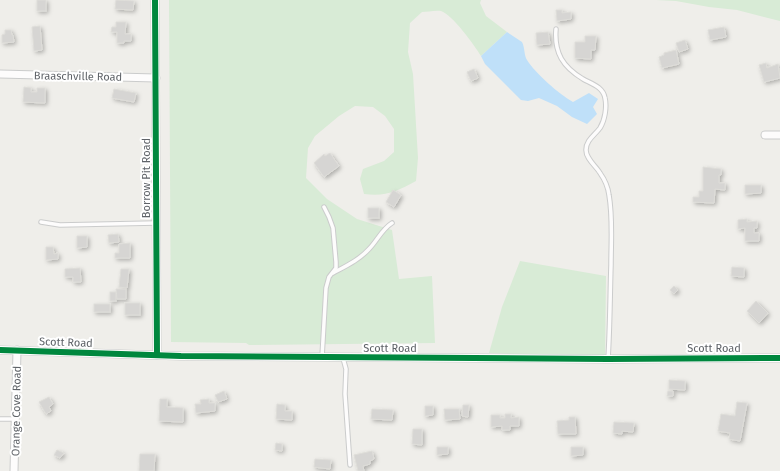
<svg xmlns="http://www.w3.org/2000/svg" width="780" height="471" font-family="'Fira Sans',sans-serif">
<style>
.green{fill:#d8ebd6}
.water{fill:#bfe0f9}
.building{fill:#d6d5d3;stroke:#deddd9;filter:url(#shadow)}
.lines{fill:none;stroke-linecap:round;stroke-linejoin:round}
.lane-casing{stroke:#cbcccc;stroke-width:5.5}
.street-casing{stroke:#cbcccc;stroke-width:9}
.lane{stroke:#fdfcfc;stroke-width:3.5}
.street{stroke:#fdfcfc;stroke-width:7}
.cycleway-casing{stroke:#fff;stroke-width:8}
.cycleway{stroke:#00873e;stroke-width:6}
.labels{text-anchor:middle;stroke-width:4;stroke-linejoin:round;paint-order:stroke}
.street-label{font-size:11px;fill:#5f6368;stroke:#fff}
</style>
<defs>
<filter id="shadow"><feDropShadow dx="2" dy="2" stdDeviation="2" flood-color="#0004"/></filter>
</defs>
<rect width="100%" height="100%" fill="#efeeea"/>
<!-- green -->
<g class="green">
<path d="M169,0H481L480,3L486,16L507,32L481,56C475,46 452,14 441,11C435,10 427,12 422,12L410,23L408,52L413,74L418,158L416,181C397,191 386,197 364,194L360,179L363,169L384,161L394,152V129L385,116L373,107L355,106L339,116L315,136L308,148L306,178L327,199L357,219L392,230L399,279L432,276L435,343L249,345L246,343L171,342Z"/>
<path d="M656,0H780V21L737,10L709,7L676,1Z"/>
<path d="M520,261L606,276L605,359L489,353L502,307Z"/>
</g>
<!-- water -->
<path class="water" d="M507,32L522,42C525,48 524,56 527,60C536,74 559,94 573,102L589,93L598,99L593,107L597,114L587,124L572,117L557,106L539,98L528,101L521,100L485,64L481,56Z"/>
<!-- building -->
<g class="building">
<rect x="37" y="0" width="9" height="11"/>
<path d="M116,0L134,1L133,10L115,9Z"/>
<path d="M556,10H562V13L571,12V19L557,21Z"/>
<path d="M116,22H126L125,34H131V41H124V43H117V32H111L112,27H116Z"/>
<path d="M40,26L42,50L34,51L32,27Z"/>
<path d="M724,27L726,37L710,40L708,30Z"/>
<path d="M5,30H11L12,35H13L14,42L2,43V35L5,34Z"/>
<path d="M548,32L550,44L537,45L536,33Z"/>
<path d="M585,36H596L595,50H591V59L575,58V42H585Z"/>
<path d="M685,40L688,49L679,52L676,43Z"/>
<path d="M676,50L679,64L662,68L659,57L664,55V53Z"/>
<path d="M766,63L767,68L778,64L780,78L764,82L759,65Z"/>
<path d="M474,69L478,78L471,81L467,72Z"/>
<path d="M24,87L31,88V92H37V88H45V103L23,102Z"/>
<path d="M114,89L136,93L134,102L112,98Z"/>
<path d="M330,153L339,166L324,177L314,163L324,154L325,156Z"/>
<path d="M703,167L721,169V175H719V183H725V190L715,189L714,203L693,202V197H699V191H703Z"/>
<path d="M745,185H761V193L745,194Z"/>
<path d="M393,190L401,195L394,207L386,202Z"/>
<rect x="368" y="208" width="11" height="10"/>
<path d="M747,219V222L757,221V228H754V233H759V241H745V228L738,229V220Z"/>
<path d="M118,234L119,242L109,243L108,235Z"/>
<path d="M77,236H87V247L77,248Z"/>
<path d="M130,243V258H115V253H119V244Z"/>
<path d="M46,247H53L54,254L58,253V259L46,260Z"/>
<path d="M732,267L744,268V277L731,276Z"/>
<path d="M80,268L81,282H73V277H65V269Z"/>
<path d="M121,269H129L127,288L119,287Z"/>
<path d="M674,286L678,290L674,294L670,290Z"/>
<path d="M116,289H126V299H117Z"/>
<rect x="110" y="292" width="6" height="9"/>
<path d="M756,301L768,313L759,323L747,311Z"/>
<rect x="125" y="303" width="15" height="12"/>
<rect x="94" y="304" width="16" height="8"/>
<path d="M669,380L685,381V390L669,389Z"/>
<path d="M224,391L227,399L218,402L215,395Z"/>
<path d="M668,391H673V396H667Z"/>
<path d="M49,397L53,404L49,407L51,411L46,414L39,402Z"/>
<path d="M160,399H167V407L183,408V422L159,421Z"/>
<path d="M209,399V403H215V411L196,413L195,404H201L200,400Z"/>
<path d="M737,402L747,403L740,441L729,439L730,433L718,431L721,414L735,416Z"/>
<path d="M277,404L285,405V411H292V420L276,419Z"/>
<path d="M463,405H469L468,417L462,416Z"/>
<path d="M425,406H433V415L425,416Z"/>
<path d="M372,409L393,410L392,420L371,419Z"/>
<path d="M444,409H459L460,419L445,420Z"/>
<path d="M505,414H511V418L519,417V426H510V430H502V426L491,427V415H500V418H505Z"/>
<path d="M569,417H575L576,434H558L557,421L569,420Z"/>
<path d="M614,422L634,423L633,432L622,431V434L613,433Z"/>
<path d="M413,429H422V445L412,444Z"/>
<path d="M276,443L282,444V451L275,450Z"/>
<path d="M437,447H448V454L437,455Z"/>
<path d="M571,447H583V455L571,456Z"/>
<path d="M57,450L64,453L60,458L54,455Z"/>
<path d="M372,451L374,459L370,461V464L363,466L364,471H358L354,455Z"/>
<path d="M140,454H155L154,471H139Z"/>
<path d="M315,459L331,460L330,469L314,467Z"/>
</g>
<g class="lines">
<defs>
<g id="lane">
<path d="M556,29C554,53 563,67 583,79C592,84 603,87 605,98C607,107 605,120 600,128C595,135 586,140 586,150C586,159 596,166 600,173C605,180 608,187 609,195C613,218 611,242 611,265C610,296 610,328 608,359"/>
<path d="M41,222L60,225L156,223"/>
<path d="M333,273C346,266 359,260 369,249C377,241 382,229 392,223"/>
<path d="M322,357L326,288L329,277L336,268V262L333,228L329,217L324,207"/>
<path d="M343,358L346,369L345,394L350,465"/>
<path d="M0,419H16"/>
</g>
<g id="street">
<path d="M155,0L157,355"/>
<path d="M0,74L156,78"/>
<path d="M765,135H780"/>
<path d="M0,350L181,356L608,359L780,358"/>
<path d="M14,471L17,350"/>
</g>
</defs>
<!-- lane casing -->
<use href="#lane" class="lane-casing"/>
<!-- street casing -->
<use href="#street" class="street-casing"/>
<!-- lane -->
<use href="#lane" class="lane"/>
<!-- street -->
<use href="#street" class="street"/>
<defs>
<g id="cycleway">
<path d="M155,0L157,355"/>
<path d="M0,350L181,356L608,359L780,358"/>
</g>
</defs>
<!-- cycleway casing -->
<use href="#cycleway" class="cycleway-casing"/>
<!-- cycleway -->
<use href="#cycleway" class="cycleway"/>
</g>
<g class="labels">
<!-- street labels -->
<g class="street-label">
<text transform="translate(78 76) rotate(1)" y="4">Braaschville Road</text>
<text transform="translate(146 178) rotate(-90)" y="4">Borrow Pit Road</text>
<text transform="translate(66 342) rotate(2)" y="4">Scott Road</text>
<text x="390" y="352">Scott Road</text>
<text x="714" y="352">Scott Road</text>
<text transform="translate(16 411) rotate(-89)" y="4">Orange Cove Road</text>
</g>
</g>
</svg>
